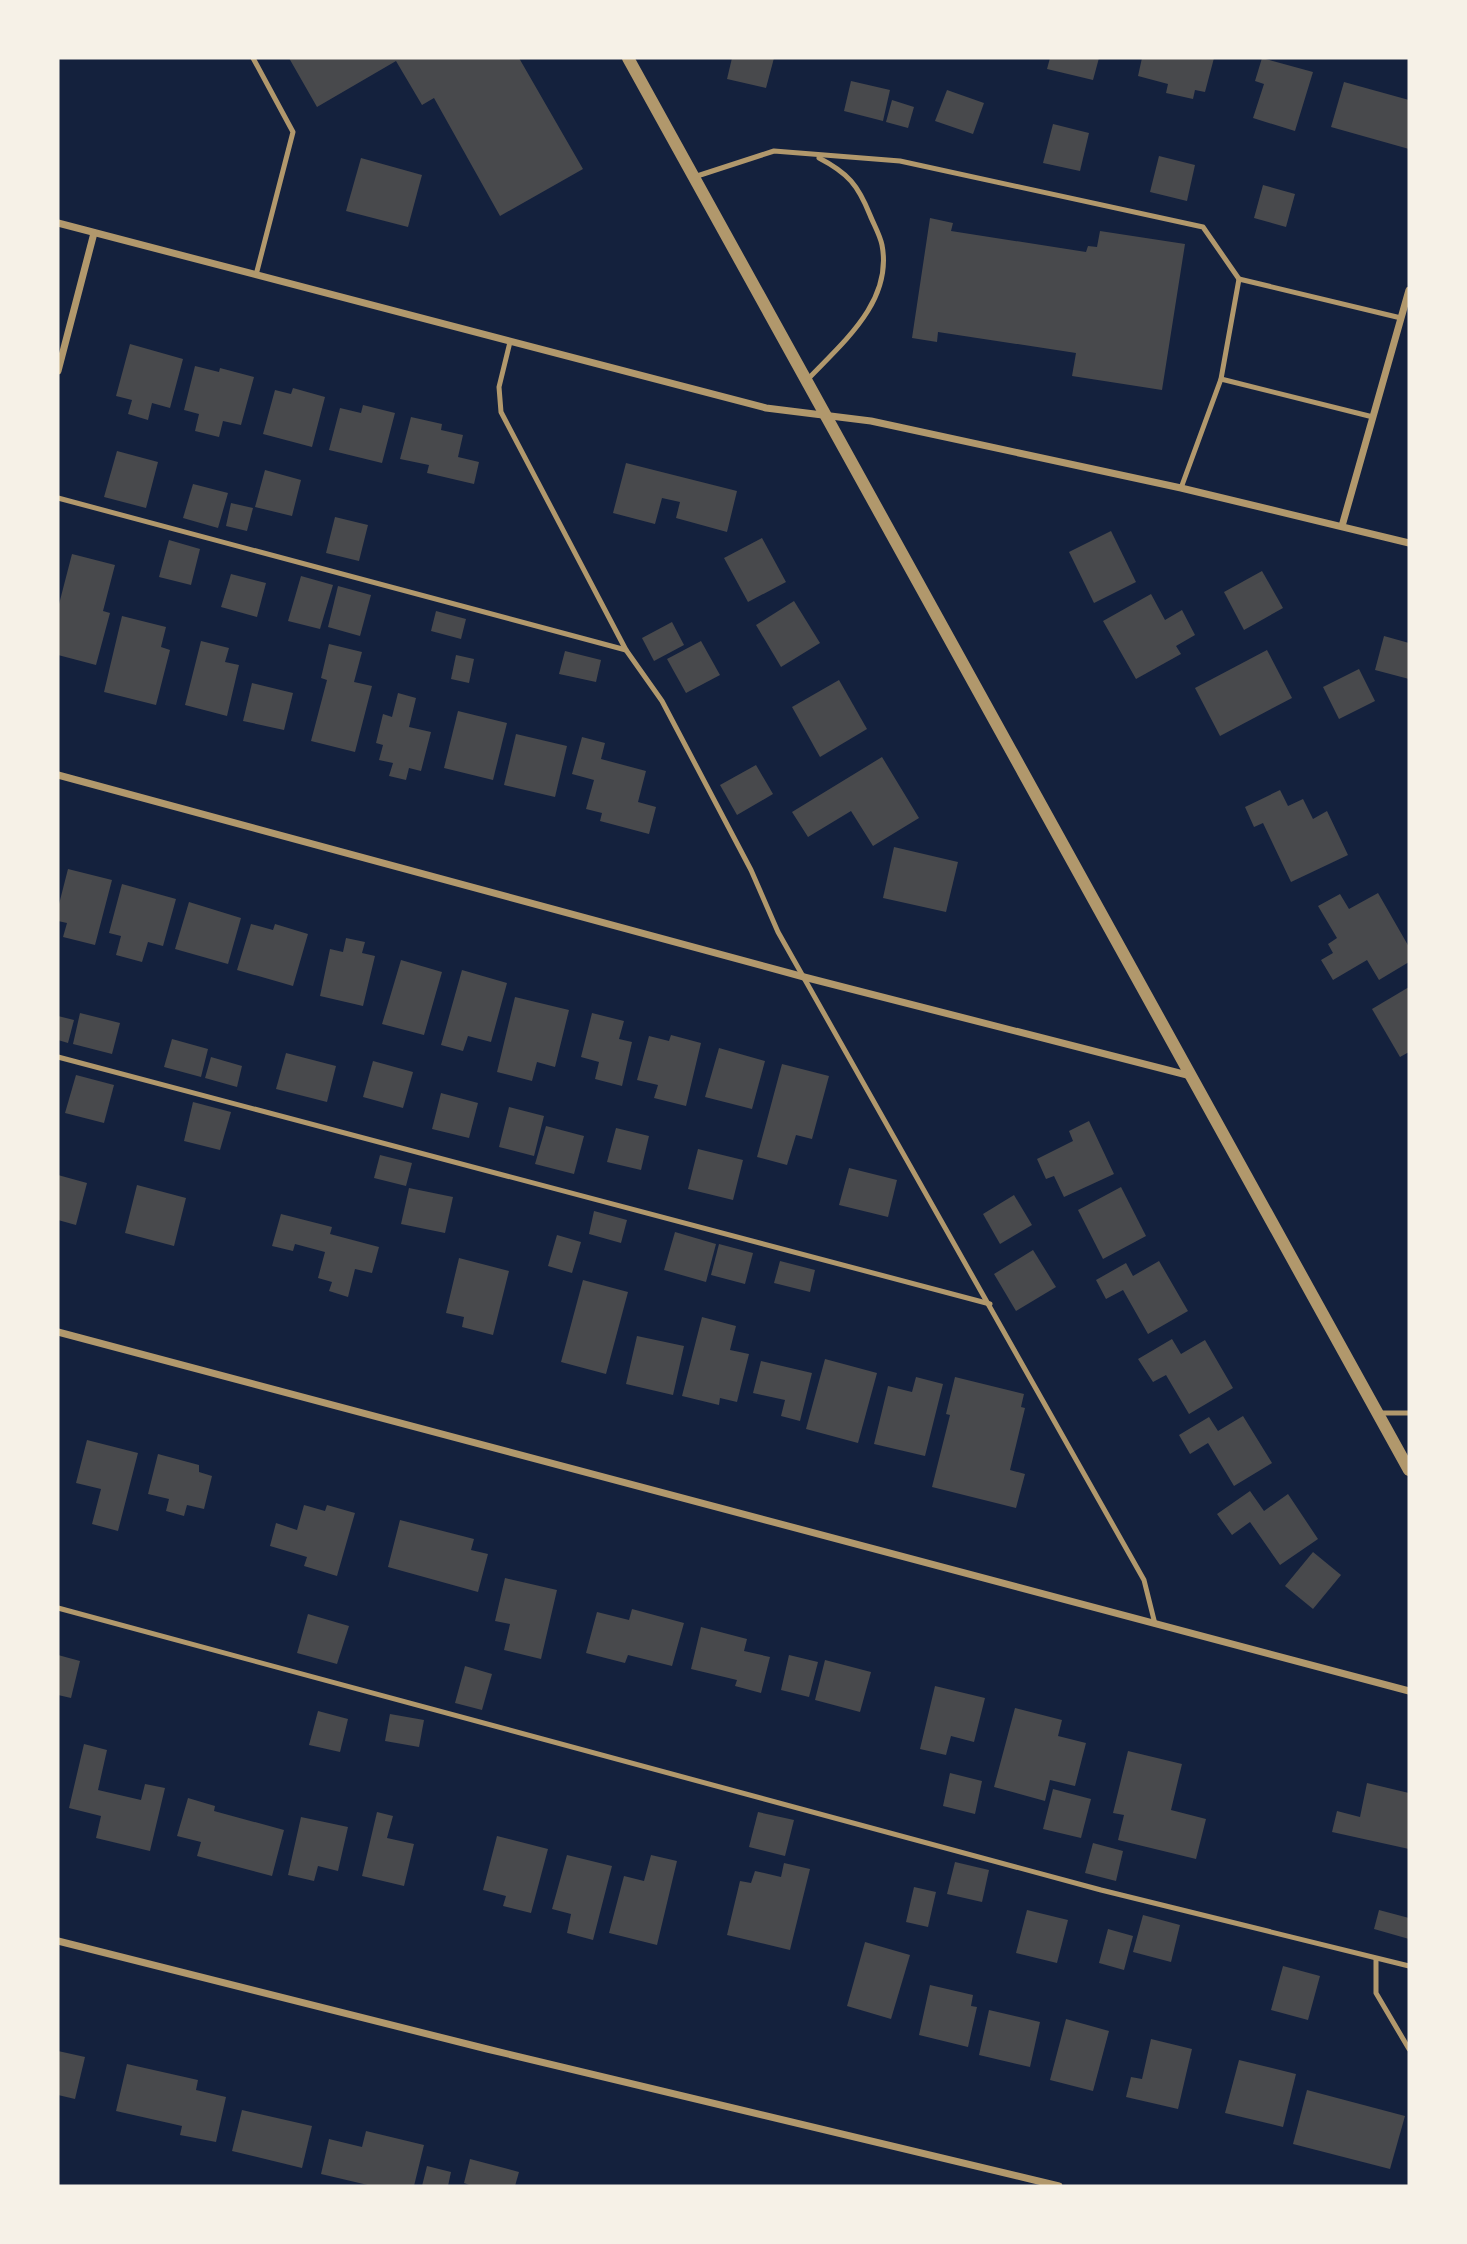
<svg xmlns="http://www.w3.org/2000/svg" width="1467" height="2244" font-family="Bitter,serif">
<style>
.building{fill:#48494c}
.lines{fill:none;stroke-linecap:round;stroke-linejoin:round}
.service{stroke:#b1986c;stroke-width:5}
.minor{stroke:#b1986c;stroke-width:7}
.tertiary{stroke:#b1986c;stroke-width:12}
</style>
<rect width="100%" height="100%" fill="#14213d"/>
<!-- building -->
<g class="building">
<path d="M289,58H519L583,169L500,216L434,98L422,105L396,61L317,107Z"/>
<path d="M732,58H774L766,88L727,79Z"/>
<path d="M1050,58H1099L1093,80L1047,69Z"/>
<path d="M1142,58H1214L1205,92L1195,90L1193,99L1166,93L1168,84L1138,76Z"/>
<path d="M1262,58L1313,72L1295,131L1253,118L1264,84L1255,81Z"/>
<path d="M851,81L890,90L883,121L844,111Z"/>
<path d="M1344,82L1409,100V149L1331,127Z"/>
<path d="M947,90L984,103L973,134L935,121Z"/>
<path d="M892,100L914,107L908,128L886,122Z"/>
<path d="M1053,124L1089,133L1080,171L1043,163Z"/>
<path d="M1159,156L1195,165L1187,201L1150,192Z"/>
<path d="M361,158L422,175L408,227L346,211Z"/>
<path d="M1263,185L1295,194L1286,227L1254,218Z"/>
<path d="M930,218L953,223L951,231L1086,252L1088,246L1097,247L1100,231L1185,244L1162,390L1072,376L1076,353L938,332L937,342L912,338Z"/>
<path d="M130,344L183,359L170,408L152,403L148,420L128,414L132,400L116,396Z"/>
<path d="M195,366L219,372L220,368L254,377L241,425L223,421L219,437L195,431L199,414L184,410Z"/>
<path d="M293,388L325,397L312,447L263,434L275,390L291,394Z"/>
<path d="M363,405L395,413L382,463L329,450L340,408L361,413Z"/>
<path d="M411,417L442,424L441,430L463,435L458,457L479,462L474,484L427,473L429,465L400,459Z"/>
<path d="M117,451L158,462L146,508L104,497Z"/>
<path d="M626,463L737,491L727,532L676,518L680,502L662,498L655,524L613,513Z"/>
<path d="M265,470L301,480L292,516L255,507Z"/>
<path d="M193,484L228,493L218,528L183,518Z"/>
<path d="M231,503L253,508L247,531L226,526Z"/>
<path d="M335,517L368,525L359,561L326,553Z"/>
<path d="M1111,531L1136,582L1094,603L1069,552Z"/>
<path d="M762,538L786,582L748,602L724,558Z"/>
<path d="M169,540L200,549L191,585L159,577Z"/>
<path d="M72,554L115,565L103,611L110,613L96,665L58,655V608Z"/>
<path d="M1262,571L1283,608L1244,630L1224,592Z"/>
<path d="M231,574L266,583L257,617L221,607Z"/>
<path d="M301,576L333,585L320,629L288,621Z"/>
<path d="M338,586L371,595L360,636L328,627Z"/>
<path d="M1151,594L1165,620L1182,610L1195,635L1176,646L1181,654L1136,679L1103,621Z"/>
<path d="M794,601L820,643L781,667L756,625Z"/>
<path d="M436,611L466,619L461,639L431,631Z"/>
<path d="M122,616L166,627L161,647L170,650L156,705L104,692Z"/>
<path d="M672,622L684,645L654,661L642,638Z"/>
<path d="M1384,636L1409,643V679L1375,670Z"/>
<path d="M201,641L229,648L225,662L239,665L227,716L185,705Z"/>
<path d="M701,641L720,675L686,693L667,659Z"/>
<path d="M329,644L362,652L354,682L372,686L355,752L311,741L327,680L321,678Z"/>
<path d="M1267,650L1292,698L1220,736L1195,688Z"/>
<path d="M565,651L601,660L596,682L559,674Z"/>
<path d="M456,655L474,659L469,683L451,679Z"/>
<path d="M1359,669L1375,701L1339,719L1323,687Z"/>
<path d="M839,680L867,729L820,757L792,707Z"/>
<path d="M252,683L293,693L284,730L243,721Z"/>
<path d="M398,693L416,698L409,727L431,732L421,771L409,768L406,780L389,776L393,763L379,760L383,745L376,743L383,714L392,717Z"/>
<path d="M458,711L507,723L493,780L444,768Z"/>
<path d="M516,734L567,746L555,797L504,785Z"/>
<path d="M582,737L605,743L601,759L646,771L638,802L656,807L649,834L600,821L602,813L586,809L594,780L572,774Z"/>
<path d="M882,757L919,818L873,846L851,811L808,837L792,812Z"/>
<path d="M756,765L773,794L737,815L720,785Z"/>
<path d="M1280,790L1288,806L1303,799L1313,819L1327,811L1348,855L1291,882L1263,823L1254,827L1245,807Z"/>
<path d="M894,847L958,862L946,912L883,898Z"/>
<path d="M68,869L112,880L95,945L63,937L67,923L58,921V908Z"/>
<path d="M122,884L176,899L163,946L148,942L142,962L116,955L121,936L109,933Z"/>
<path d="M1378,893L1409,947V962L1379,980L1367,960L1333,980L1321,960L1333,953L1328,944L1337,938L1318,906L1340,894L1349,909Z"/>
<path d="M189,902L241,918L228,964L175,949Z"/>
<path d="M251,924L273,930L275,924L308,934L293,986L237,970Z"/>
<path d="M346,938L365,942L362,953L375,956L363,1006L320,996L330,949L343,952Z"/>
<path d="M401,960L442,972L424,1035L382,1024Z"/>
<path d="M462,970L507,983L491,1042L468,1036L463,1051L441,1045Z"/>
<path d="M1409,987V1052L1400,1057L1372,1009Z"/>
<path d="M515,997L569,1010L555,1067L537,1062L532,1081L497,1072Z"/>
<path d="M80,1013L120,1023L112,1054L73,1044Z"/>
<path d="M592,1013L624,1021L619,1039L632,1042L622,1086L595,1079L599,1062L581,1057Z"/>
<path d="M58,1016L74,1020L68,1043L58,1040Z"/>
<path d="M671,1035L701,1043L686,1106L654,1098L658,1085L637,1080L649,1036L669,1041Z"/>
<path d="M172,1039L208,1049L201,1077L164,1067Z"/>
<path d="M719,1048L765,1061L752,1109L705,1097Z"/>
<path d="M286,1053L336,1066L327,1102L276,1089Z"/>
<path d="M211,1057L242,1066L237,1087L205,1078Z"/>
<path d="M373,1061L413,1072L403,1108L363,1097Z"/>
<path d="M782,1064L829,1076L812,1139L796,1135L787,1165L757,1157Z"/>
<path d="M76,1075L114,1085L104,1123L65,1113Z"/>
<path d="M441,1093L478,1103L469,1138L432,1129Z"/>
<path d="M193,1102L231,1112L220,1150L184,1141Z"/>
<path d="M509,1107L544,1116L534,1156L499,1147Z"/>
<path d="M1089,1121L1114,1174L1064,1197L1054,1176L1046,1179L1037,1159L1073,1141L1069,1131Z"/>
<path d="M546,1126L584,1136L574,1174L535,1164Z"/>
<path d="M616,1128L649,1136L641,1170L607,1162Z"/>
<path d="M698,1149L743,1160L733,1200L688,1189Z"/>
<path d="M380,1155L412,1163L406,1186L374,1178Z"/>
<path d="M849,1168L897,1180L888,1217L839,1205Z"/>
<path d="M58,1175L87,1183L76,1225L58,1220Z"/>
<path d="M137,1185L186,1198L174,1246L125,1233Z"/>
<path d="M1121,1187L1146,1236L1103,1259L1078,1210Z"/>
<path d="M409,1188L453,1197L445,1233L401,1224Z"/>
<path d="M1014,1195L1032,1225L1000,1244L983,1214Z"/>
<path d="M594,1211L627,1220L621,1243L589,1234Z"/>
<path d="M281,1214L332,1227L330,1234L379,1247L372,1273L355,1269L348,1297L329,1291L332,1282L318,1278L325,1252L295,1244L293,1251L272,1246Z"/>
<path d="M675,1232L716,1244L706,1282L664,1270Z"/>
<path d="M557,1235L581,1242L572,1273L548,1266Z"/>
<path d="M719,1244L753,1253L745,1284L711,1275Z"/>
<path d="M1033,1250L1056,1287L1016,1311L994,1274Z"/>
<path d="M459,1258L509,1271L493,1335L462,1327L464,1317L446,1313Z"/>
<path d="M780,1261L815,1270L810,1292L774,1283Z"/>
<path d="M1159,1261L1188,1311L1148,1334L1123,1290L1106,1299L1096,1280L1126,1263L1133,1276Z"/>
<path d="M583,1280L628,1292L606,1374L561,1362Z"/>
<path d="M702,1317L736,1326L730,1350L749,1354L737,1402L720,1398L719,1405L682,1396Z"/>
<path d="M637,1336L684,1346L673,1395L626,1384Z"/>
<path d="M1172,1339L1181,1354L1205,1340L1233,1388L1189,1414L1166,1375L1153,1382L1138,1359Z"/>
<path d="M825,1359L877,1373L858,1443L806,1429Z"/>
<path d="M761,1361L812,1373L800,1421L781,1416L785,1400L753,1393Z"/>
<path d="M916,1377L943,1384L925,1456L874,1444L888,1386L912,1392Z"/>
<path d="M955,1377L1024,1394L1021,1407L1025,1408L1010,1470L1025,1474L1016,1508L932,1487L950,1415L946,1414Z"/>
<path d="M1243,1416L1272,1463L1234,1486L1208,1443L1190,1454L1179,1435L1209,1417L1218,1431Z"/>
<path d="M87,1440L138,1453L118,1531L92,1524L101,1489L76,1483Z"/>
<path d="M158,1454L199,1465V1472L212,1476L204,1509L187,1505L184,1516L166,1511L169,1499L148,1494Z"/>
<path d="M1250,1491L1264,1511L1288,1494L1318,1539L1280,1565L1250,1522L1232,1535L1217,1514Z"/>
<path d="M304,1505L325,1511L327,1505L355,1513L337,1576L304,1566L307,1557L270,1546L276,1523L297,1530Z"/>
<path d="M400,1520L474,1539L471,1550L488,1554L478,1592L388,1567Z"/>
<path d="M1313,1552L1341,1575L1313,1609L1285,1586Z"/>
<path d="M505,1578L557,1590L541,1659L504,1650L510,1624L495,1621Z"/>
<path d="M632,1609L684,1623L672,1666L628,1655L625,1663L586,1653L597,1612L629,1620Z"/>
<path d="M308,1614L349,1626L337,1664L297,1653Z"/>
<path d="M701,1627L747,1639L744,1651L770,1657L761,1693L735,1686L737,1680L691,1669Z"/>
<path d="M58,1655L80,1661L71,1698L58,1695Z"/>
<path d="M789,1655L818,1662L809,1697L781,1690Z"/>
<path d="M825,1660L871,1672L860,1712L815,1700Z"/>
<path d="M465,1666L492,1674L482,1710L455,1703Z"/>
<path d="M935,1686L985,1698L974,1742L951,1736L946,1755L920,1749Z"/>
<path d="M1015,1708L1062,1720L1058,1736L1086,1743L1075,1786L1050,1780L1045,1801L994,1787Z"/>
<path d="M318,1711L348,1719L340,1752L309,1745Z"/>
<path d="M390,1714L424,1720L419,1747L385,1741Z"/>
<path d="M84,1744L107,1750L98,1790L141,1800L145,1784L165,1788L150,1851L96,1838L101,1816L69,1808Z"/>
<path d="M1128,1751L1182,1764L1171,1810L1206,1819L1196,1859L1118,1840L1124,1815L1113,1813Z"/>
<path d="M950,1773L982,1781L975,1814L943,1806Z"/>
<path d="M1367,1783L1409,1793V1849L1332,1832L1337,1811L1360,1817Z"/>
<path d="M1053,1789L1091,1799L1081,1838L1043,1829Z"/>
<path d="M188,1798L215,1806L214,1811L284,1830L272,1876L197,1856L201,1842L177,1836Z"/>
<path d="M377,1812L393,1816L387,1838L414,1844L404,1886L362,1876Z"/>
<path d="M758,1812L794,1820L785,1856L749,1847Z"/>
<path d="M301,1817L348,1827L338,1871L318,1866L314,1881L288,1875Z"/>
<path d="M497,1836L548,1849L531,1913L503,1906L506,1896L483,1890Z"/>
<path d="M1093,1843L1123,1851L1116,1881L1085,1873Z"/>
<path d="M567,1855L612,1866L593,1940L567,1933L571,1914L552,1909Z"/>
<path d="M651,1855L677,1861L657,1945L609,1933L624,1876L644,1881Z"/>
<path d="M955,1862L989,1870L982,1902L947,1894Z"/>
<path d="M784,1863L810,1869L790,1950L727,1935L740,1881L751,1883L755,1871L781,1877Z"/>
<path d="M914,1887L936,1892L928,1927L906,1922Z"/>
<path d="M1027,1910L1068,1920L1057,1963L1016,1953Z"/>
<path d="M1379,1910L1409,1918V1939L1374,1929Z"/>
<path d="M1143,1915L1180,1925L1171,1962L1133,1952Z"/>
<path d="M1108,1929L1133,1936L1124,1970L1099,1963Z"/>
<path d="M865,1942L910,1955L891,2019L847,2006Z"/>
<path d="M1283,1966L1320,1976L1308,2020L1271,2010Z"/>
<path d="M930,1985L973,1995L971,2006L977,2007L968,2047L919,2035Z"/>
<path d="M989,2010L1040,2022L1030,2067L979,2055Z"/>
<path d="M1066,2019L1109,2031L1093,2091L1050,2080Z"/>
<path d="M1151,2039L1192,2049L1178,2109L1126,2097L1131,2077L1142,2079Z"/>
<path d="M58,2051L85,2057L75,2099L58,2095Z"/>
<path d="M1239,2060L1296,2074L1283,2127L1225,2113Z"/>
<path d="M127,2064L198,2080L196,2090L226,2097L216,2142L180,2135L182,2126L116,2111Z"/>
<path d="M1307,2090L1405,2116L1390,2169L1293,2144Z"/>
<path d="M242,2110L312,2126L302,2168L232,2151Z"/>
<path d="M366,2131L424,2145L414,2186H372L321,2174L329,2139L362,2147Z"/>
<path d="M470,2159L519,2172L515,2186H472L464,2183Z"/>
<path d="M427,2166L451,2172L448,2186H422Z"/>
</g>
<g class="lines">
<!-- service -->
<g class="service">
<path d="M253,58L293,132L256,275"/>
<path d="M694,177L774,151L900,161L1203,227L1239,279L1401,318"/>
<path d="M510,342L499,387L501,412L626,650L662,701L751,870L778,932L1144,1580L1155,1624"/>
<path d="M1221,379L1373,417"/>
<path d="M807,380C842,343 893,302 882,245C880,235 874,225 870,215C858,185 848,173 819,158"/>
<path d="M1181,488L1221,379L1239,279"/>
<path d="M58,498L626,650"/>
<path d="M58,1057L990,1304"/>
<path d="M1380,1413H1409"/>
<path d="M58,1608L1101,1890L1409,1966"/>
<path d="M1376,1959V1993L1409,2049"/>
</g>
<!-- minor -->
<g class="minor">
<path d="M58,223L766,408L871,421L1181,488L1409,543"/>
<path d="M58,371L94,233"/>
<path d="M1342,526L1409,290"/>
<path d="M58,775L804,977L1191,1076"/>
<path d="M58,1332L1409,1691"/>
<path d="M58,1941L487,2049L1059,2186"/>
</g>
<!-- tertiary -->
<path class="tertiary" d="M628,58L1409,1470"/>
</g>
<!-- border -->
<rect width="1467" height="2244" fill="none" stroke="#f6f1e7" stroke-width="119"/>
</svg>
